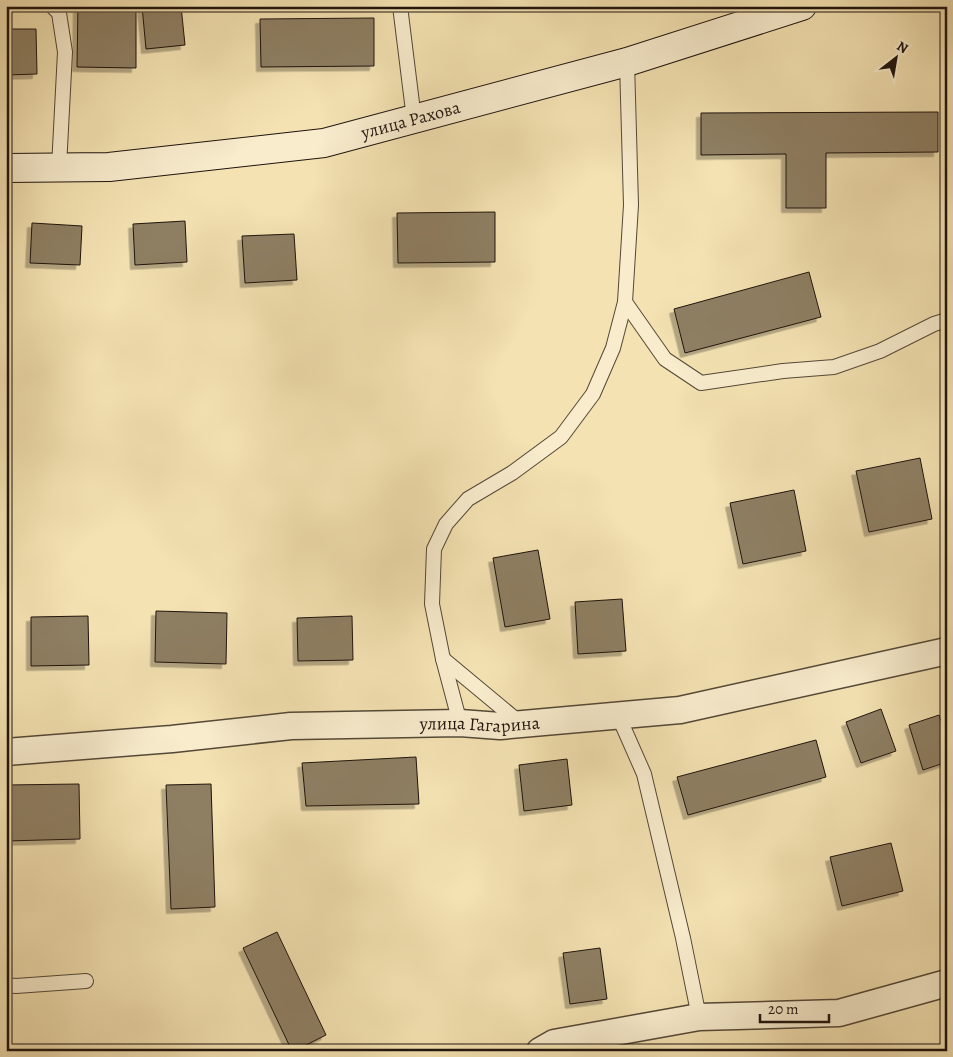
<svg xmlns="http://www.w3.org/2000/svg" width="953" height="1057" font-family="Alegreya,serif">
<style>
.building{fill:#8e7f63;stroke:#1f140e;filter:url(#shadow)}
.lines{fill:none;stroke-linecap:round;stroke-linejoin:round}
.lane-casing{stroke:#544837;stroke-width:16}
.street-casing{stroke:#544837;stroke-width:29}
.secondary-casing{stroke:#1f140e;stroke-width:30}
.lane{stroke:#f8eccd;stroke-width:14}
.street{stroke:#f8eccd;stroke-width:26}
.secondary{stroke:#f8eccd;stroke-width:28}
.labels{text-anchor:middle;stroke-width:4.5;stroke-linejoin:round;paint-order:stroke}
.street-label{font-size:18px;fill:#1f140e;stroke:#f8eccd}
</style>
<defs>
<filter id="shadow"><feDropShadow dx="-4.5" dy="4.5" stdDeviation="0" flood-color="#0004"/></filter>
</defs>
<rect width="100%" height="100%" fill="#f4e2b2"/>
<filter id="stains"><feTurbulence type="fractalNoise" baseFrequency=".004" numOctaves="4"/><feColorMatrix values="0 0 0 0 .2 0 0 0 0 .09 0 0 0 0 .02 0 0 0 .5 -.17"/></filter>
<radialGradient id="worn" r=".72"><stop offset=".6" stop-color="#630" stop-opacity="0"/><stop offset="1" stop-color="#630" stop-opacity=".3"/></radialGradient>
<!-- building -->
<g class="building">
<path d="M78,6H136V68L77,67Z"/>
<path d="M142,6H181L185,45L146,49Z"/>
<path d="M374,18V66L261,67L260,19Z"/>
<path d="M6,29H36L37,74L6,75Z"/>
<path d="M938,112V152L826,153V208H786V154L701,155V113Z"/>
<path d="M495,212V262L398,263L397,213Z"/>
<path d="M185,221L187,262L135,265L133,224Z"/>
<path d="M32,223L82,226L80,265L30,263Z"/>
<path d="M294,234L297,280L245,283L242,236Z"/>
<path d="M809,272L821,317L685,353L674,309Z"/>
<path d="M920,458L932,519L869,532L856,471Z"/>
<path d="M794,490L806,551L743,564L730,503Z"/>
<path d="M538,550L550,619L505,627L493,558Z"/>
<path d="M622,599L626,651L578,654L575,602Z"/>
<path d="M156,611L227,613L226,664L155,662Z"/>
<path d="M88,616L89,665L31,666V617Z"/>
<path d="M352,616L353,660L298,661L297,618Z"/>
<path d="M881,709L896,751L861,763L846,722Z"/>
<path d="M939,715L947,738V762L923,770L909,725Z"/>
<path d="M816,740L826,777L688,815L677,777Z"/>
<path d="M416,757L419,804L306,806L302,763Z"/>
<path d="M567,759L572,805L524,811L519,765Z"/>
<path d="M79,784L80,839L6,841V785Z"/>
<path d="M211,784L215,907L171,909L166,785Z"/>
<path d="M891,843L903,891L842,906L830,857Z"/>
<path d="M277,932L326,1035L294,1051H292L243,948Z"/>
<path d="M600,948L607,999L570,1004L563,953Z"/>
</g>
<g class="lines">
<defs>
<g id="lane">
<path d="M52,6L59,13L65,52L59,167"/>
<path d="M400,6L414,119"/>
<path d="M625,302L665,359L701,383L783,371L834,367L880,351L934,324L947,320"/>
<path d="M443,659L520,723"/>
<path d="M618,715L644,774L683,938L699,1017"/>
<path d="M460,723L443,659L432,604L434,549L446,524L468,499L512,473L561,437L593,394L613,348L625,302L631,205L627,62"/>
<path d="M6,985L16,986L86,981"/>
</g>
<g id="street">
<path id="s1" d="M6,752L172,739L291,726L460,723L500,726L680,710L947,651"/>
<path d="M540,1051L554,1043L699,1017L839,1013L947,983"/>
</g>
<g id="secondary">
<path id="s2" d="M6,168L109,167L324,143L627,62L802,6"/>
</g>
</defs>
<!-- lane casing -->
<use href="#lane" class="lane-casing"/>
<!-- street casing -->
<use href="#street" class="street-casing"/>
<!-- secondary casing -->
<use href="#secondary" class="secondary-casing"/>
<!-- lane -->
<use href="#lane" class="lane"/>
<!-- street -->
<use href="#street" class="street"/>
<!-- secondary -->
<use href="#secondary" class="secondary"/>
</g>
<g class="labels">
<!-- street labels -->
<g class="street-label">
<text dy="6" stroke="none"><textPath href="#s2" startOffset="409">улица Рахова</textPath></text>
<text dy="6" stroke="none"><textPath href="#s1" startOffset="475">улица Гагарина</textPath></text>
</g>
</g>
<!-- margin -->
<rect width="953" height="1057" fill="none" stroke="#f4e2b2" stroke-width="25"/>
<rect x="8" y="8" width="938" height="1042" fill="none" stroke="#1f140e" stroke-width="2.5"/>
<rect x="12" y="12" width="928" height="1032" fill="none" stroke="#1f140e"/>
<!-- north arrow -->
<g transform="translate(896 58) rotate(31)" stroke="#f8eccd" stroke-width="4" paint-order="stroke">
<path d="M0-4L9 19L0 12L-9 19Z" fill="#1f140e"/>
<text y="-8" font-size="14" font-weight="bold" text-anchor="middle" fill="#1f140e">N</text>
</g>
<!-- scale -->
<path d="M760 1014v8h69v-8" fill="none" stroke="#1f140e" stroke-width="2.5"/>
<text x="768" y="1014" font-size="15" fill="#1f140e" stroke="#f8eccd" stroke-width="4" paint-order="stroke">20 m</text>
<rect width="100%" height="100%" filter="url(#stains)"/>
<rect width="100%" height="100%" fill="url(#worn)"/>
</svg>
